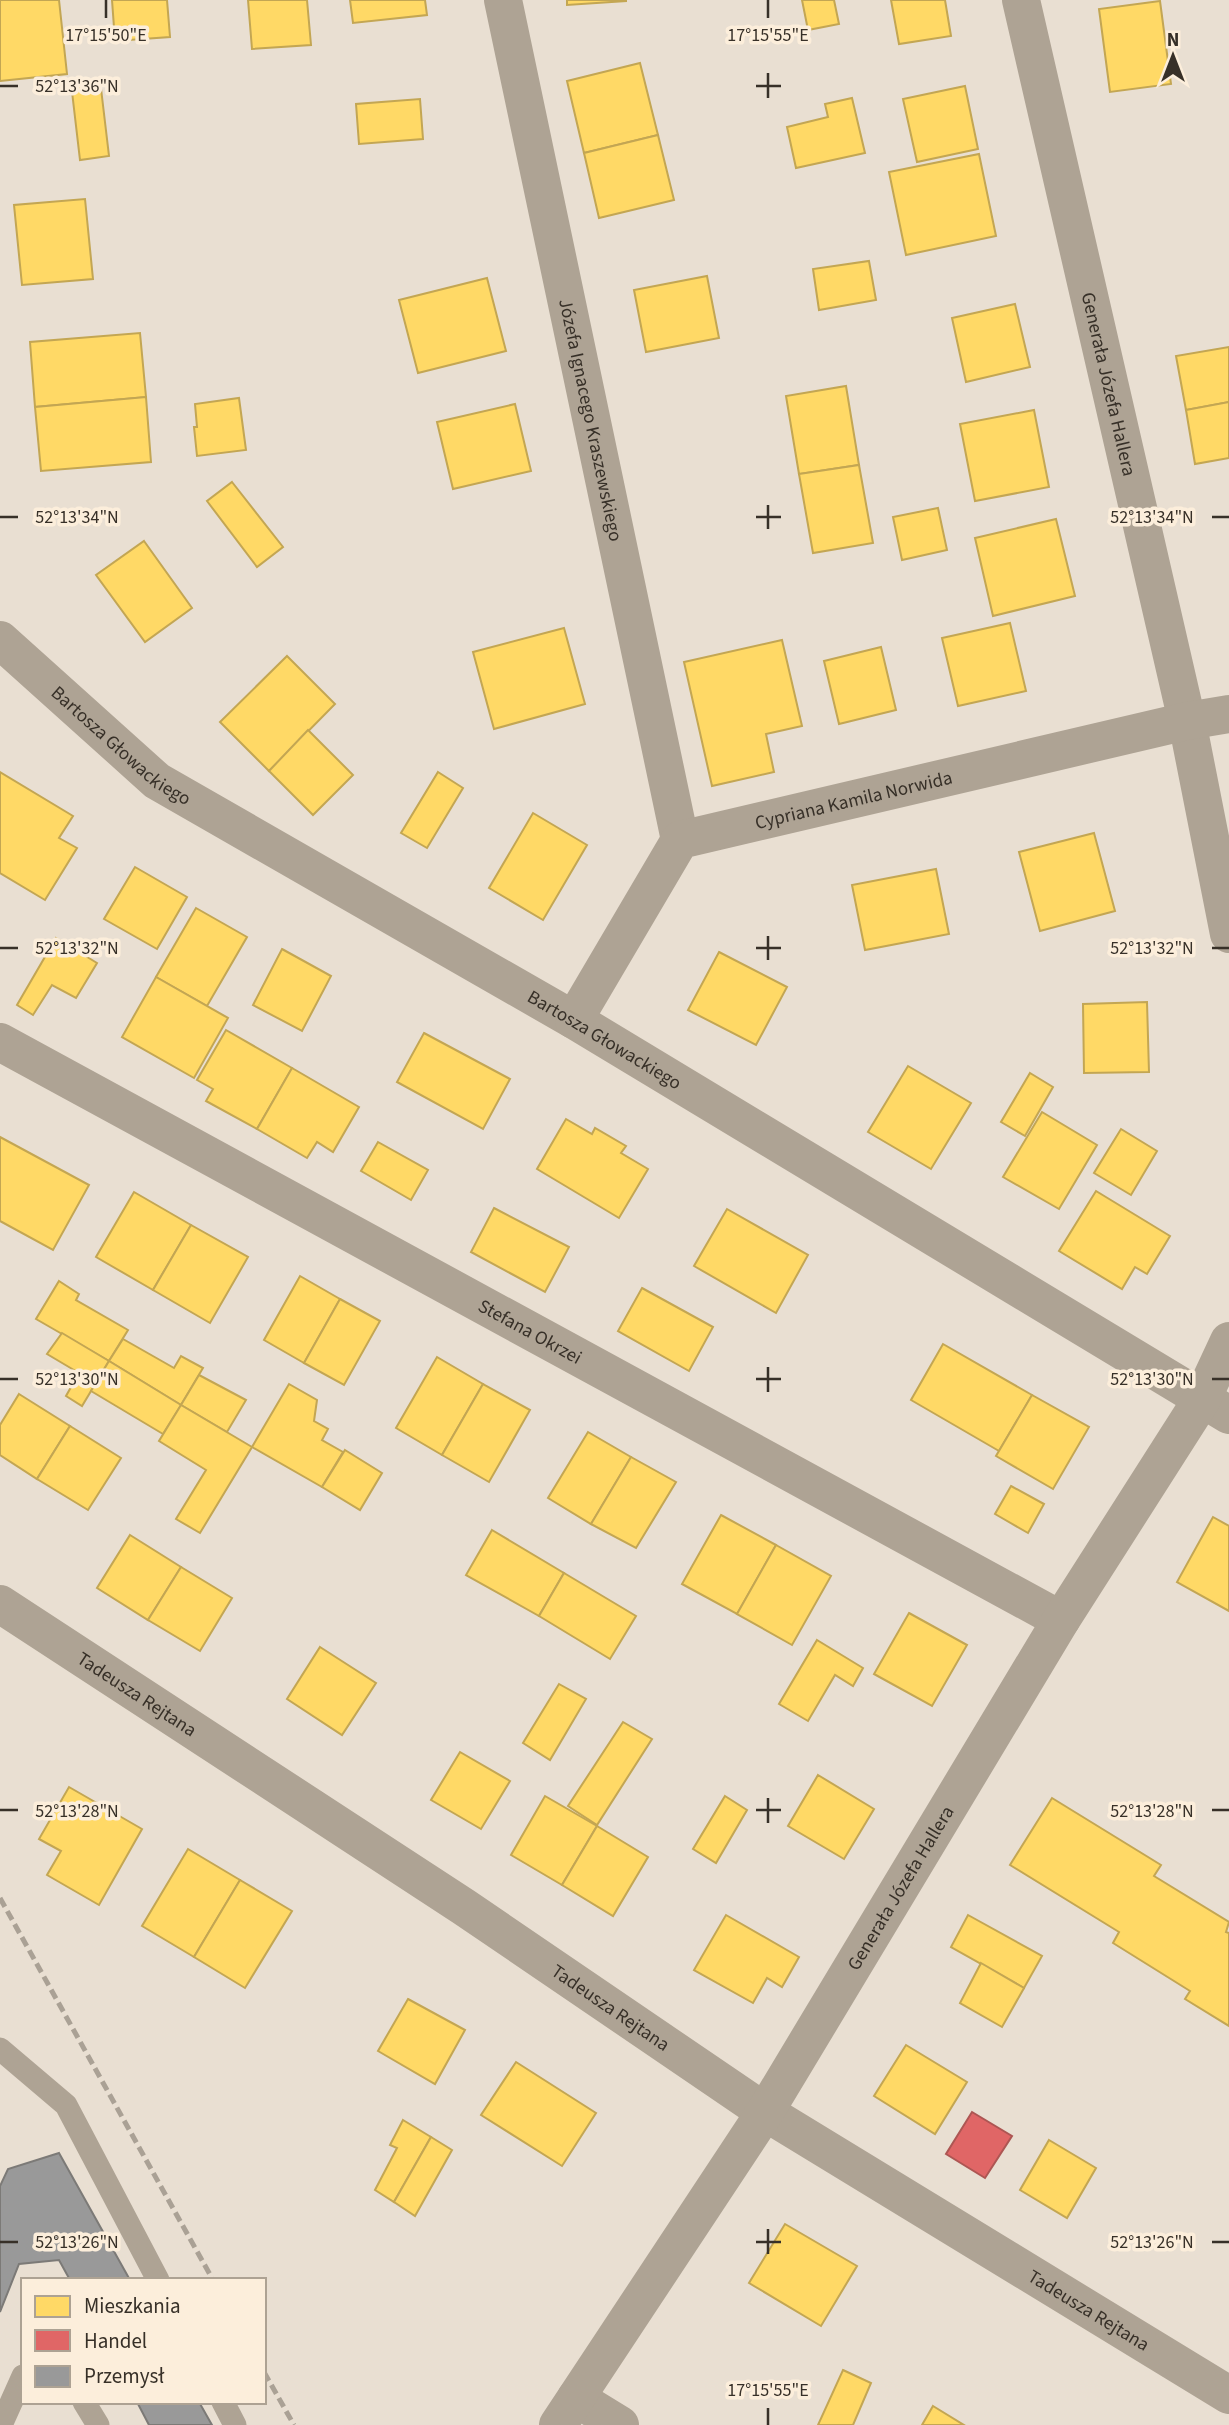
<svg xmlns="http://www.w3.org/2000/svg" width="1229" height="2425" font-family="'Source Sans 3',sans-serif">
<style>
.homes{fill:#ffd966;stroke:#c3a653;stroke-width:2}
.shops{fill:#e06666;stroke:#ad5653;stroke-width:2}
.industry{fill:#999;stroke:#7c7a77;stroke-width:2}
.lines{fill:none;stroke-linecap:round;stroke-linejoin:round}
.lane{stroke:#aea394;stroke-width:23}
.street{stroke:#aea394;stroke-width:38}
.rail{stroke:#aaa195;stroke-width:5;stroke-dasharray:10 5;stroke-linecap:butt}
.ticks{fill:none;stroke:#373028;stroke-width:2.5}
.labels{text-anchor:middle;stroke-width:7;stroke-linejoin:round;paint-order:stroke}
.street-label{font-size:19px;fill:#373028;stroke:#fceedb}
.ticks-label{font-size:18px;text-anchor:middle;fill:#373028;stroke:#fceedb;stroke-width:7;stroke-linejoin:round;paint-order:stroke}
</style>
<rect width="100%" height="100%" fill="#e9dfd2"/>
<!-- homes -->
<g class="homes">
<path d="M0,0H59L67,74L0,81Z"/>
<path d="M112,0H167L170,37L115,41Z"/>
<path d="M248,0H307L311,45L252,49Z"/>
<path d="M350,0H425L427,15L353,23Z"/>
<path d="M567,0H626V1L567,5Z"/>
<path d="M802,0H834L839,24L808,30Z"/>
<path d="M891,0H945L951,36L899,44Z"/>
<path d="M1160,1L1171,84L1110,92L1099,9Z"/>
<path d="M640,63L658,135L584,153L567,81Z"/>
<path d="M100,80L109,156L80,160L71,83Z"/>
<path d="M965,86L978,149L917,162L903,99Z"/>
<path d="M852,98L865,153L796,168L787,127L828,117L825,104Z"/>
<path d="M420,99L423,139L359,144L356,104Z"/>
<path d="M658,135L674,200L599,218L584,153Z"/>
<path d="M979,154L996,236L906,255L889,172Z"/>
<path d="M85,199L93,279L22,285L14,205Z"/>
<path d="M869,261L876,300L819,310L813,269Z"/>
<path d="M707,276L719,338L646,352L634,290Z"/>
<path d="M487,278L506,351L418,373L399,300Z"/>
<path d="M1015,304L1030,367L966,382L952,318Z"/>
<path d="M140,333L146,397L35,407L30,342Z"/>
<path d="M1229,347V402L1186,410L1176,356Z"/>
<path d="M846,386L859,465L799,474L786,396Z"/>
<path d="M146,397L151,462L41,471L35,407Z"/>
<path d="M239,398L246,450L197,456L194,427H197L195,404Z"/>
<path d="M1229,402V458L1195,464L1186,410Z"/>
<path d="M515,404L531,471L453,489L437,422Z"/>
<path d="M1034,410L1049,487L975,501L960,424Z"/>
<path d="M859,465L873,543L813,553L799,474Z"/>
<path d="M232,482L283,547L257,567L207,501Z"/>
<path d="M938,508L947,550L902,560L893,517Z"/>
<path d="M1056,519L1075,596L993,616L975,538Z"/>
<path d="M144,541L192,608L145,642L96,575Z"/>
<path d="M1010,623L1026,691L958,706L942,638Z"/>
<path d="M564,628L585,704L494,729L473,652Z"/>
<path d="M782,640L802,726L766,734L774,772L712,786L684,662Z"/>
<path d="M881,647L896,710L839,724L824,661Z"/>
<path d="M287,656L335,704L269,771L220,722Z"/>
<path d="M308,730L353,775L313,815L269,771Z"/>
<path d="M0,772L73,816L59,838L77,848L45,900L0,873Z"/>
<path d="M438,772L463,788L427,848L401,833Z"/>
<path d="M533,813L587,845L543,920L489,888Z"/>
<path d="M1094,833L1115,911L1040,931L1019,852Z"/>
<path d="M135,867L187,897L157,949L104,919Z"/>
<path d="M936,869L949,934L865,950L852,885Z"/>
<path d="M196,908L247,937L207,1006L156,977Z"/>
<path d="M56,938L97,963L76,998L52,985L33,1015L17,1005Z"/>
<path d="M282,949L331,976L302,1031L253,1005Z"/>
<path d="M719,952L787,987L756,1045L688,1010Z"/>
<path d="M156,977L228,1018L194,1078L122,1037Z"/>
<path d="M1147,1002L1149,1072L1084,1073L1083,1004Z"/>
<path d="M226,1030L292,1068L257,1129L206,1101L213,1089L197,1080Z"/>
<path d="M424,1033L510,1079L483,1129L397,1082Z"/>
<path d="M908,1066L971,1103L931,1169L868,1132Z"/>
<path d="M292,1068L359,1107L333,1152L317,1142L307,1158L257,1129Z"/>
<path d="M1030,1073L1053,1087L1025,1136L1001,1122Z"/>
<path d="M1042,1112L1097,1145L1059,1209L1003,1177Z"/>
<path d="M566,1119L592,1134L595,1128L626,1146L621,1153L648,1169L619,1218L537,1169Z"/>
<path d="M1121,1129L1157,1151L1131,1195L1094,1173Z"/>
<path d="M0,1137L89,1185L53,1250L0,1221Z"/>
<path d="M378,1142L428,1170L411,1200L361,1171Z"/>
<path d="M1096,1191L1170,1236L1147,1274L1135,1267L1122,1289L1059,1251Z"/>
<path d="M134,1192L191,1225L153,1290L96,1257Z"/>
<path d="M494,1208L569,1247L545,1292L471,1252Z"/>
<path d="M727,1209L808,1255L776,1313L694,1266Z"/>
<path d="M191,1225L248,1257L210,1323L153,1290Z"/>
<path d="M300,1276L340,1299L304,1363L264,1340Z"/>
<path d="M59,1281L79,1294L76,1300L128,1330L109,1361L36,1319Z"/>
<path d="M642,1288L713,1327L689,1371L618,1331Z"/>
<path d="M340,1299L380,1321L344,1385L304,1363Z"/>
<path d="M62,1333L109,1361L82,1406L66,1396L79,1373L47,1354Z"/>
<path d="M123,1339L174,1368L181,1356L203,1368L181,1405L109,1361Z"/>
<path d="M943,1344L1032,1395L999,1451L911,1400Z"/>
<path d="M437,1357L483,1384L442,1455L396,1428Z"/>
<path d="M109,1361L181,1405L163,1434L91,1391Z"/>
<path d="M199,1375L246,1400L227,1432L181,1405Z"/>
<path d="M289,1384L317,1400L314,1421L328,1429L322,1440L343,1452L322,1487L252,1447Z"/>
<path d="M483,1384L530,1410L489,1482L442,1455Z"/>
<path d="M19,1394L70,1426L37,1479L0,1455V1425Z"/>
<path d="M1032,1395L1089,1427L1053,1489L996,1456Z"/>
<path d="M181,1405L252,1447L200,1533L176,1519L206,1470L159,1441Z"/>
<path d="M70,1426L121,1458L88,1510L37,1479Z"/>
<path d="M588,1432L631,1457L591,1524L548,1498Z"/>
<path d="M345,1450L382,1473L360,1510L322,1487Z"/>
<path d="M631,1457L676,1482L636,1548L591,1524Z"/>
<path d="M1011,1486L1044,1504L1028,1533L995,1514Z"/>
<path d="M721,1515L776,1545L737,1614L682,1584Z"/>
<path d="M1213,1517L1229,1526V1611L1177,1582Z"/>
<path d="M492,1530L564,1573L539,1616L466,1575Z"/>
<path d="M130,1535L181,1567L148,1620L97,1588Z"/>
<path d="M776,1545L831,1576L792,1645L737,1614Z"/>
<path d="M181,1567L232,1598L200,1651L148,1620Z"/>
<path d="M564,1573L636,1616L610,1659L539,1616Z"/>
<path d="M909,1613L967,1645L932,1706L874,1674Z"/>
<path d="M817,1640L863,1668L853,1686L835,1675L808,1721L779,1704Z"/>
<path d="M320,1647L376,1683L342,1735L287,1699Z"/>
<path d="M559,1684L586,1699L550,1760L523,1743Z"/>
<path d="M623,1722L652,1739L597,1825L568,1806Z"/>
<path d="M460,1752L510,1781L481,1829L431,1800Z"/>
<path d="M818,1775L874,1809L844,1859L788,1826Z"/>
<path d="M69,1787L142,1829L99,1905L47,1875L61,1851L39,1839Z"/>
<path d="M545,1796L597,1826L562,1885L511,1855Z"/>
<path d="M725,1796L747,1810L716,1863L693,1849Z"/>
<path d="M1052,1798L1161,1865L1154,1876L1229,1922L1226,1932L1229,1933V2026L1185,1999L1190,1991L1113,1943L1119,1932L1010,1865Z"/>
<path d="M597,1826L648,1857L613,1916L562,1885Z"/>
<path d="M188,1849L240,1880L194,1957L142,1926Z"/>
<path d="M240,1880L292,1911L245,1988L194,1957Z"/>
<path d="M726,1915L799,1957L782,1987L767,1978L753,2003L694,1970Z"/>
<path d="M968,1915L1042,1956L1024,1988L951,1947Z"/>
<path d="M981,1963L1024,1988L1002,2027L960,2003Z"/>
<path d="M408,1999L465,2030L435,2084L378,2051Z"/>
<path d="M906,2045L967,2082L935,2134L874,2096Z"/>
<path d="M516,2062L596,2113L562,2166L481,2115Z"/>
<path d="M403,2120L431,2137L394,2202L375,2190L397,2148L390,2145Z"/>
<path d="M431,2137L452,2150L415,2216L394,2202Z"/>
<path d="M1049,2140L1096,2168L1067,2218L1020,2190Z"/>
<path d="M785,2224L857,2266L821,2326L749,2283Z"/>
<path d="M843,2370L871,2383L853,2425H818Z"/>
<path d="M933,2406L964,2425H922Z"/>
</g>
<!-- shops -->
<path class="shops" d="M972,2112L1012,2136L985,2178L946,2154Z"/>
<!-- industry -->
<g class="industry">
<path d="M59,2153L130,2280H70L59,2260L19,2264L0,2312V2186L8,2169Z"/>
<path d="M137,2402H199L212,2425H149Z"/>
</g>
<g class="lines">
<!-- lane -->
<g class="lane">
<path d="M0,2049L66,2105L158,2280"/>
<path d="M84,2402L98,2425"/>
<path d="M223,2402L235,2425"/>
<path d="M1,2425L23,2376"/>
</g>
<!-- street -->
<g class="street">
<path id="s1" d="M503,0L680,840"/>
<path id="s2" d="M1021,0L1187,721L1229,934"/>
<path id="s3" d="M0,640L157,781L574,1020L1229,1415"/>
<path id="s4" d="M574,1020L680,840L1187,721L1229,714"/>
<path id="s5" d="M0,1042L1061,1620"/>
<path id="s6" d="M0,1604L464,1907L765,2112L1229,2395"/>
<path d="M576,2398L620,2425"/>
<path id="s7" d="M558,2425L765,2112L1061,1620L1202,1399L1229,1341"/>
</g>
<!-- rail -->
<g class="rail">
<path d="M0,1898L213,2280"/>
<path d="M264,2372L294,2425"/>
</g>
</g>
<!-- ticks -->
<path class="ticks" d="M106,0V18M768,0V18M768,73V98M0,86H18M756,86H781M768,505V529M0,517H18M756,517H781M1212,517H1229M768,936V960M0,948H18M756,948H781M1212,948H1229M768,1367V1392M0,1379H18M756,1379H781M1212,1379H1229M768,1798V1823M0,1810H18M756,1810H781M1212,1810H1229M768,2229V2254M0,2242H18M756,2242H781M1212,2242H1229M768,2408V2425"/>
<g class="labels">
<!-- street labels -->
<g class="street-label">
<text dy="7" stroke="none"><textPath href="#s2" startOffset="394">Generała Józefa Hallera</textPath></text>
<text dy="7" stroke="none"><textPath href="#s1" startOffset="429">Józefa Ignacego Kraszewskiego</textPath></text>
<text dy="7" stroke="none"><textPath href="#s3" startOffset="161">Bartosza Głowackiego</textPath></text>
<text dy="7" stroke="none"><textPath href="#s4" startOffset="387">Cypriana Kamila Norwida</textPath></text>
<text dy="7" stroke="none"><textPath href="#s3" startOffset="728">Bartosza Głowackiego</textPath></text>
<text dy="7" stroke="none"><textPath href="#s5" startOffset="604">Stefana Okrzei</textPath></text>
<text dy="7" stroke="none"><textPath href="#s6" startOffset="164">Tadeusza Rejtana</textPath></text>
<text dy="7" stroke="none"><textPath href="#s7" startOffset="637">Generała Józefa Hallera</textPath></text>
<text dy="7" stroke="none"><textPath href="#s6" startOffset="732">Tadeusza Rejtana</textPath></text>
<text dy="7" stroke="none"><textPath href="#s6" startOffset="1298">Tadeusza Rejtana</textPath></text>
</g>
</g>
<g class="ticks-label">
<text x="106" y="41">17°15'50"E</text>
<text x="768" y="41">17°15'55"E</text>
<text x="77" y="92">52°13'36"N</text>
<text x="77" y="523">52°13'34"N</text>
<text x="1152" y="523">52°13'34"N</text>
<text x="77" y="954">52°13'32"N</text>
<text x="1152" y="954">52°13'32"N</text>
<text x="77" y="1385">52°13'30"N</text>
<text x="1152" y="1385">52°13'30"N</text>
<text x="77" y="1817">52°13'28"N</text>
<text x="1152" y="1817">52°13'28"N</text>
<text x="77" y="2248">52°13'26"N</text>
<text x="1152" y="2248">52°13'26"N</text>
<text x="768" y="2396">17°15'55"E</text>
</g>
<!-- legend -->
<rect x="21" y="2278" width="245" height="126" fill="#fceedb" stroke="#ada293" stroke-width="2"/>
<rect x="35" y="2296" width="35" height="21" fill="#ffd966" stroke="#ada293" stroke-width="2"/>
<text x="84" y="2313" font-size="21" fill="#373028">Mieszkania</text>
<rect x="35" y="2330" width="35" height="21" fill="#e06666" stroke="#ada293" stroke-width="2"/>
<text x="84" y="2348" font-size="21" fill="#373028">Handel</text>
<rect x="35" y="2366" width="35" height="21" fill="#999999" stroke="#ada293" stroke-width="2"/>
<text x="84" y="2383" font-size="21" fill="#373028">Przemysł</text>
<!-- north arrow -->
<g transform="translate(1173 56)" stroke="#fceedb" stroke-width="5" paint-order="stroke">
<path d="M0-5L12 26L0 18L-12 26Z" fill="#373028"/>
<text y="-10" font-size="19" font-weight="bold" text-anchor="middle" fill="#373028">N</text>
</g>
</svg>
